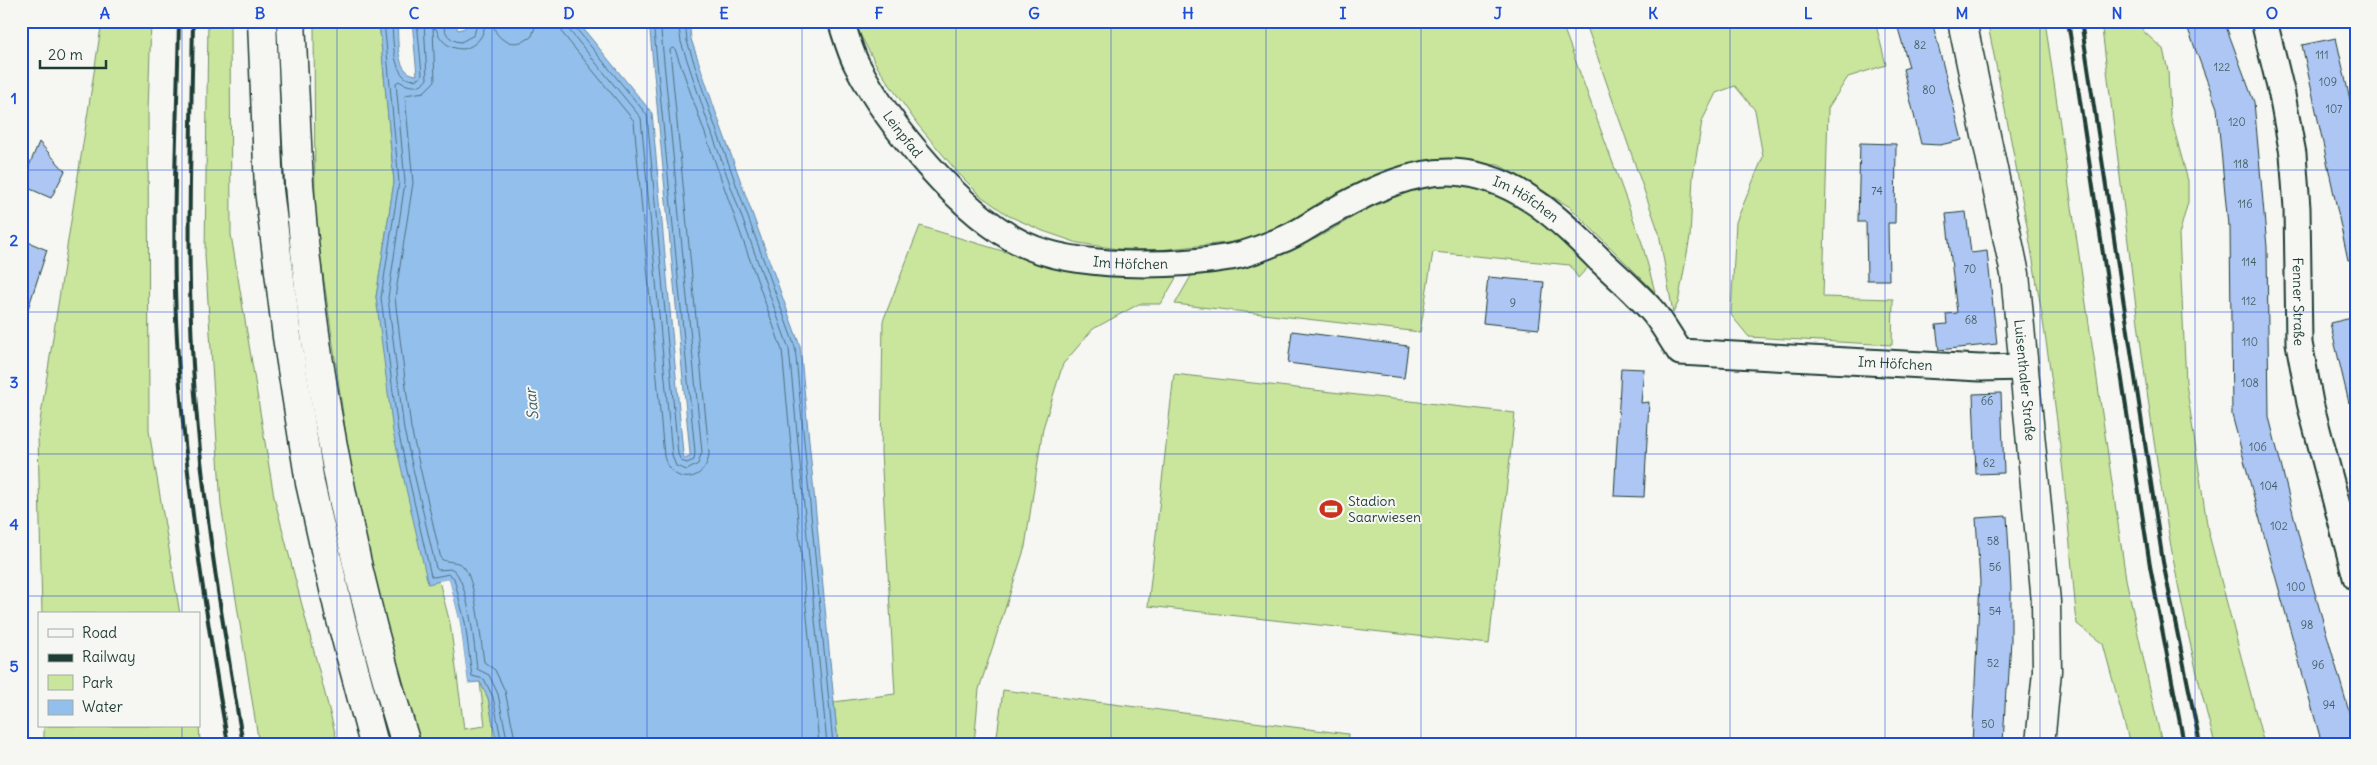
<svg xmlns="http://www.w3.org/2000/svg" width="2377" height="765" font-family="Delius,sans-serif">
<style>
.green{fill:#cae59c;stroke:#749168}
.water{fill:#93bfec;stroke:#658ba2}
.pier{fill:#f6f6f2}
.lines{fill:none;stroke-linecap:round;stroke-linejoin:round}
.shore{stroke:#4d717e;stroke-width:1}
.building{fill:#aec6f4;stroke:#1f3d34}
.street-casing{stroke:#1f3d34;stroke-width:29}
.primary-casing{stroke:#1f3d34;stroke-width:31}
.highway-casing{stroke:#1f3d34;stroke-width:31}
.street{stroke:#f6f6f2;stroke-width:25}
.primary{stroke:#f6f6f2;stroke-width:28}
.highway{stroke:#f6f6f2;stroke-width:28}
.rail{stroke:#1f3d34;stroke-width:4}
.grid{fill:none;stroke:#1d4ed8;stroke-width:1;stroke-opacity:0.55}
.labels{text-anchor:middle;stroke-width:4;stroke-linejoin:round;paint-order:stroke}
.number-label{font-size:11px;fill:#435f64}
.street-label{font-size:14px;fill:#1f3d34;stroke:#f6f6f2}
.poi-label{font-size:14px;fill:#1f3d34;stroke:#f6f6f2;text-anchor:start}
.water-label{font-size:15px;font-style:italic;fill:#3c5e62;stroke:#f6f6f2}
.neatline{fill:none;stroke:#1d4ed8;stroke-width:2}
.grid-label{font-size:16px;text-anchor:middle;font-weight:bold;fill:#1d4ed8}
</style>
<rect width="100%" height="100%" fill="#f6f6f2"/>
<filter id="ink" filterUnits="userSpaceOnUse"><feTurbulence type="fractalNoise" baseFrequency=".02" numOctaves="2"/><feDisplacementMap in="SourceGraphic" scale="10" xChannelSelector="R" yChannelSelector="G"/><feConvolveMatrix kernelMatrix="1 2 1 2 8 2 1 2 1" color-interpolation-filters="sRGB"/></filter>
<g filter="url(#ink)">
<!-- green -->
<g class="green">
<path d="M102,21H151L148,111L149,431L180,614H42L38,434Z"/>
<path d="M208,21H230L231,235L274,497L338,744H259L221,505L205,255Z"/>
<path d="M314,21H379L394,182L376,297L428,583L439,581L450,623L464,729L485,726L480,682L488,698L497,744H413L355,498L315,218Z"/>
<path d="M853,21H1561L1642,243L1655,292L1570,207L1499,165L1440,162L1266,235L1226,243L1159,250L1118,249L1078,243L1043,231L1009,216L981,196L959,174L918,125L878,68Z"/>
<path d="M1585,21H1875L1886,65L1848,77L1828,108L1823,297L1893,299L1892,345L1749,337L1731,315L1736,222L1763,157L1755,110L1735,86L1716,93L1702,121L1693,176L1690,237L1678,303L1673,313L1659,233Z"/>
<path d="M1987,21H2045L2126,579L2162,744H2130L2103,644L2077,624C2072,574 2069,524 2063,473C2047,322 2018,171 1987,21Z"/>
<path d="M2101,21H2138L2144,32L2163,49L2168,71L2170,114L2188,181V202L2179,235L2186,383L2208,531L2264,744H2215C2174,596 2153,443 2134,291C2123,201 2112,111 2101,21Z"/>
<path d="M1460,184L1496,190L1520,203L1592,263L1578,278L1570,265L1433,252L1420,332L1175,304L1195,269L1285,251L1317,238L1386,198L1419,185Z"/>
<path d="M920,226L1072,272L1181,269L1161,304H1139L1093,329L1063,364L1043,428L1025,547L979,689L974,744H838L834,702L895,694L881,452L883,321Z"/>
<path d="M1174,374L1515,413L1489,644L1148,606Z"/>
<path d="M1003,690L1348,734L1347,744H996Z"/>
<path d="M199,723L200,744H44V726H199Z"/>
</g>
<!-- water -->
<path class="water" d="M379,21H397C399,38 394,74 417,75L412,21H454L458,30L465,28L466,21H510L516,25L520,21H577L652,113L683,453L684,458H687L690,457V453L649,21H689L691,39L716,113L800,346L838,744H497L488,698L480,682L468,683L460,623L449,579L428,584L393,432L376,297L394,182Z"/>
<!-- pier -->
<path class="pier" d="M449,579L460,623L468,683L465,684L458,624L448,582L439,584V581Z"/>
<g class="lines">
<!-- shore -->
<g class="shore">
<path d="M384,21L399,182L381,298L398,431L431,576L434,577L449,574L454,578L465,622L472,676L484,679L493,697L502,744"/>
<path d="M392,21C393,37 392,90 420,78L422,74L417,21"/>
<path d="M424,21L427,79C420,89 408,87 399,81L396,83L405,182L388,298L404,430L436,568L438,570L452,569C468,577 475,650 477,669L489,675L498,694L508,744"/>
<path d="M443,21C444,33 449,41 461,42L474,35L478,21"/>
<path d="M485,21C485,36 477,45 464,49C449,49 441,42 436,29L433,28L435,81L424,92L405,95L413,183L395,298L411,428L441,559C447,563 456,560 463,566C476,579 481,643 484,662L495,670L505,691L516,744"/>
<path d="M493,21C494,43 517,49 532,36L537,21"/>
<path d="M559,21L563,34L634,121L664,456C671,487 708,483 709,452L670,50L672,48L675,49L782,350L819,744"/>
<path d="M567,21L569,30L641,118L672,455L676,466L687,470L698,464L702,452L660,21"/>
<path d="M573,21L574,26L647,115L678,454L681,461L687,463L694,460L695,452L653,21"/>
<path d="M678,21L681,42L706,117L789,349L827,744"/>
<path d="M685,21L687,41L711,115L795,347L833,744"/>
</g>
</g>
<!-- building -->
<g class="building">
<path d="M1896,21H1932L1962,140L1940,145L1921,144L1903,69L1909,67Z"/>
<path d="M2185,21H2224L2254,102L2267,247L2269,417L2300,541L2356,736V744H2322L2268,550L2232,415L2230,225H2228L2217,108Z"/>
<path d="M2336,38L2356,126V259L2348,260L2302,45Z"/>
<path d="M39,142L65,171L51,198L21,185Z"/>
<path d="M1860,143L1896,144L1895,223H1888L1889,280H1867L1866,222H1858Z"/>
<path d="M1966,212L1971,253L1987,251L1997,344L1939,350L1936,325L1947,324L1946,314L1957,313L1946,214Z"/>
<path d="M21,239L47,250L25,318H21Z"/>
<path d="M1488,277L1544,282L1539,329L1483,323Z"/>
<path d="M2356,317V402L2349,403L2330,323Z"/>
<path d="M1292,331L1408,346L1404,378L1288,363Z"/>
<path d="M1621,368L1644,369L1641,403L1649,402L1644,497L1614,496Z"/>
<path d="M2001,393L2004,473L1976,474L1973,394Z"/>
<path d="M2007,516L2011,588V640L2008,688H2006L2003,744H1972L1980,582L1976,518Z"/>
</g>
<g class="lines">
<defs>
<g id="street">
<path id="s1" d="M841,21C846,36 850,52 857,65C888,125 962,215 1023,244C1076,269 1172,267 1230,257C1246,255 1264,247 1279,241C1297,235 1313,222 1330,213C1369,191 1417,167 1463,173C1521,180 1562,222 1601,261C1619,278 1638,294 1654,313C1663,324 1671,339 1680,352L1980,368L2025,367"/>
<path id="s2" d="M2264,21L2282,95L2293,154L2297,208L2299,343L2310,403L2356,577"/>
</g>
<g id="primary">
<path id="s3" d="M1962,21L2015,274L2046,602L2047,671L2040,744"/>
</g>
<g id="highway">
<path d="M262,21L269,190L287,337L310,483L340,616L374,744"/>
<path d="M291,21C294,75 296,130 299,184C313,371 350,565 406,744"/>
</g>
</defs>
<!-- street casing -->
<use href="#street" class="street-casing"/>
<!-- primary casing -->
<use href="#primary" class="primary-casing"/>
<!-- highway casing -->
<use href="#highway" class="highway-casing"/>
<!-- street -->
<use href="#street" class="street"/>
<!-- primary -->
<use href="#primary" class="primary"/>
<!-- highway -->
<use href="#highway" class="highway"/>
<!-- rail -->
<g class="rail">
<path d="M179,21C177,127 171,233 177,339C184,475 205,609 228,744"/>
<path d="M193,21C191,150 185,279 196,407C205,520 224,632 243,744"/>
<path d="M2068,21L2150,566L2184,744"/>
<path d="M2081,21L2163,562L2200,744"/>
</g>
</g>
</g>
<!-- grid -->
<path class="grid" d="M182,21V614M337,21V744M492,21V744M647,21V744M802,21V744M956,21V744M1111,21V744M1266,21V744M1421,21V744M1576,21V744M1730,21V744M1885,21V744M2040,21V744M2195,21V744M21,170H2356M21,312H2356M21,454H2356M21,596H2356M182,726V744"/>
<!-- icons -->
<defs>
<symbol id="stadium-bare" viewBox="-9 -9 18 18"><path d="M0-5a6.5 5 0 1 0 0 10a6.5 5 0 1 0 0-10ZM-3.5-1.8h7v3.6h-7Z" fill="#c8321e" stroke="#f6f6f2" stroke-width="2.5" paint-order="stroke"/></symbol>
</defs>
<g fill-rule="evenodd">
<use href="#stadium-bare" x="1315" y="493" width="32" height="32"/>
</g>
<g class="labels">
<!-- number labels -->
<g class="number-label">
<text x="1920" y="49">82</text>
<text x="2322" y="59">111</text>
<text x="2222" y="71">122</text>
<text x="2328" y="86">109</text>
<text x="1929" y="94">80</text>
<text x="2334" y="113">107</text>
<text x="2237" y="126">120</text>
<text x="2241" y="168">118</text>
<text x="1877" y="195">74</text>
<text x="2245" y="208">116</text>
<text x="2249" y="266">114</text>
<text x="1970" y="273">70</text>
<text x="2249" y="305">112</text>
<text x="1513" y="307">9</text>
<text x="1971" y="324">68</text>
<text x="2250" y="346">110</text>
<text x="2250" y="387">108</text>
<text x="1987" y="405">66</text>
<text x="2258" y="451">106</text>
<text x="1989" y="467">62</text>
<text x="2269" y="490">104</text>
<text x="2279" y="530">102</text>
<text x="1993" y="545">58</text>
<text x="1995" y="571">56</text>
<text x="2296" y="591">100</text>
<text x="1995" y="615">54</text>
<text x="2307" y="629">98</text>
<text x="1993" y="667">52</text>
<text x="2318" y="669">96</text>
<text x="2329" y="709">94</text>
<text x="1988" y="728">50</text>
</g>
<!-- street labels -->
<g class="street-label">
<text dy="5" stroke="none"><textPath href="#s1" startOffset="130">Leinpfad</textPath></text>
<text dy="5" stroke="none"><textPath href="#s1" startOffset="824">Im Höfchen</textPath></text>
<text dy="5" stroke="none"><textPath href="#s1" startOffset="404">Im Höfchen</textPath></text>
<text dy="5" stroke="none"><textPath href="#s2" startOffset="284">Fenner Straße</textPath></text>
<text dy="5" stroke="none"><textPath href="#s1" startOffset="1259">Im Höfchen</textPath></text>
<text dy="5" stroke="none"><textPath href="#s3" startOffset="365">Luisenthaler Straße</textPath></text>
</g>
<!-- poi labels -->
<g class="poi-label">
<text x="1348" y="506">Stadion<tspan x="1348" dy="16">Saarwiesen</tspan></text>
</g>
<!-- water labels -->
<g class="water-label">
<text transform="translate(532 404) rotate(-96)" y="5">Saar</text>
</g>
</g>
<!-- margin -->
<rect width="2377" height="765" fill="none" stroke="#f6f6f2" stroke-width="55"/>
<!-- legend -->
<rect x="38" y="612" width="162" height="115" fill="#f6f6f2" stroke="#a0aca6"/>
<rect x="48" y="629" width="25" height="8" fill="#f6f6f2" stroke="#a0aca6"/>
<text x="82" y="638" font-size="15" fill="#1f3d34">Road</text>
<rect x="48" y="654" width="25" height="8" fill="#1f3d34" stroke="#a0aca6"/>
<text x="82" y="662" font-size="15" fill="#1f3d34">Railway</text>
<rect x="48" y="675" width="25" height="15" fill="#cae59c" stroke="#a0aca6"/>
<text x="82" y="688" font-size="15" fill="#1f3d34">Park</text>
<rect x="48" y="700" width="25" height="15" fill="#93bfec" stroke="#a0aca6"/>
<text x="82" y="712" font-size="15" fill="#1f3d34">Water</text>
<!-- scale -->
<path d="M40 60v8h66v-8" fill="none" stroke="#1f3d34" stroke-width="2.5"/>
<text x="48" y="60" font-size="15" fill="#1f3d34" stroke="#f6f6f2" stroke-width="4" paint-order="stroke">20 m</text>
<rect x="28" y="28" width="2322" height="710" class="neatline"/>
<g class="grid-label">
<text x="105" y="19">A</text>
<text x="260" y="19">B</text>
<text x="414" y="19">C</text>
<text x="569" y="19">D</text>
<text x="724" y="19">E</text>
<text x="879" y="19">F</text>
<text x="1034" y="19">G</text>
<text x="1188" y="19">H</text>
<text x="1343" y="19">I</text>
<text x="1498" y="19">J</text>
<text x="1653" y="19">K</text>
<text x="1808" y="19">L</text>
<text x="1962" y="19">M</text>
<text x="2117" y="19">N</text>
<text x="2272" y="19">O</text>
<text x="14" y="104">1</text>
<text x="14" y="246">2</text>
<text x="14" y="388">3</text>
<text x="14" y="530">4</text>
<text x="14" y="672">5</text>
</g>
</svg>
